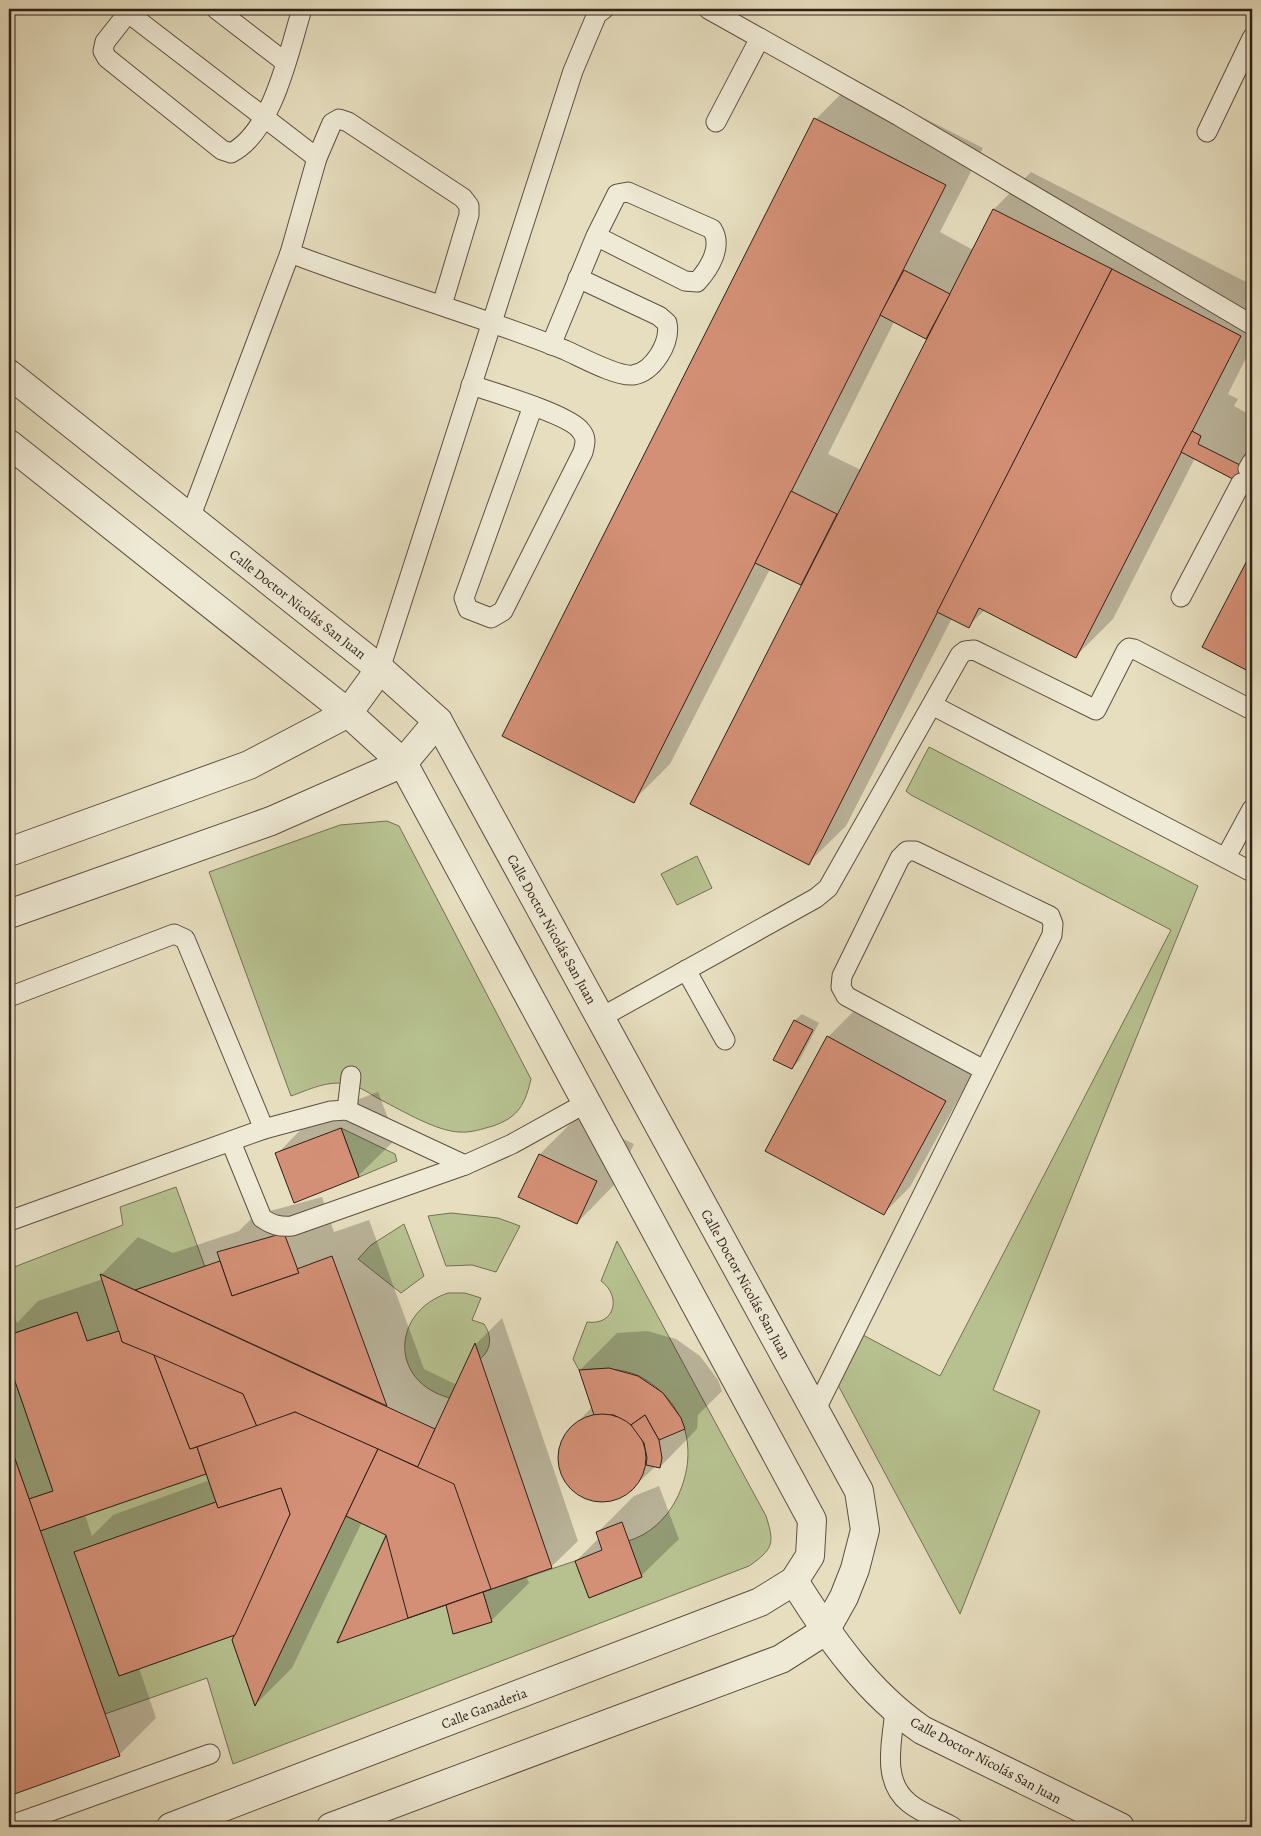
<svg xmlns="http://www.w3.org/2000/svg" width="1261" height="1836" font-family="Alegreya,serif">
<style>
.green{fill:#b7c190;stroke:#747054}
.shadow{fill:#0003;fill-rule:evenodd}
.building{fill:#d49076;stroke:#301f19}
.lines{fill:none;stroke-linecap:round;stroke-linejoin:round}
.lane-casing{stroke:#5e4f42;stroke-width:21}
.street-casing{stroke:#5e4f42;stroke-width:30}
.lane{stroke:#efead5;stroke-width:19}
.street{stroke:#efead5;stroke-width:28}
.labels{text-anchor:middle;stroke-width:4;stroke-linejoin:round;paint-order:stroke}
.street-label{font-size:14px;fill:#301f19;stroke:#efead5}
</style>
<rect width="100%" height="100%" fill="#e6debf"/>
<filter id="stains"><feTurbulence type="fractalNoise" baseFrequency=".004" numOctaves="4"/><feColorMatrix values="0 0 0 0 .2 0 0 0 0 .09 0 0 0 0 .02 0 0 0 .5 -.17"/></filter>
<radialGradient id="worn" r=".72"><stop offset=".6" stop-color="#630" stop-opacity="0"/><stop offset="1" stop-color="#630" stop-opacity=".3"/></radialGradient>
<!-- green -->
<g class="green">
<path d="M929,747L1198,886L993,1390L1040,1411L960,1614L838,1385L863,1335L940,1376L1171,930L911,795L906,791Z"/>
<path d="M387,821L399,826L531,1079C525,1104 519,1117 493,1126C482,1129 471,1133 459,1132C436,1131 403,1111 381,1100C370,1094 360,1086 347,1084C328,1080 308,1090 291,1096L209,872L340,825Z"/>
<path d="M697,856L712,888L677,905L661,874Z"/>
<path d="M341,1128L395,1154L397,1161L359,1177Z"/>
<path d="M176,1187L205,1267L135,1290L101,1274L119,1331L87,1341L77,1312L9,1335V1269L123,1225L120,1207Z"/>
<path d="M451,1213L498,1218L520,1226L496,1272L472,1265L446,1266L428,1216Z"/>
<path d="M404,1224L424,1276L401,1293L358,1259L371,1245Z"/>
<path d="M617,1241L766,1516C775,1544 773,1549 749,1566L233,1764L207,1678L105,1714L40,1531L206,1474L216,1502L75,1552L119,1676L235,1635L232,1640L255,1706L346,1516L386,1535L337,1642L446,1605L454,1634L492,1622L483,1592L575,1561L589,1598L642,1577L628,1541C649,1535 666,1519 676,1500C700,1453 688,1402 639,1376C620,1367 599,1369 579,1370L573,1359L587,1322C615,1326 622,1296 601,1281Z"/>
<path d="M448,1293H465L481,1298L472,1320L484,1324C492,1336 492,1349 480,1359L475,1344L450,1398C389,1382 391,1312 448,1293Z"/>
<path d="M9,1364L53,1491L29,1499L9,1442Z"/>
</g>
<!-- shadow -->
<g class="shadow">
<path d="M853,82L983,148L940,232L973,250L994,209L1031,172L1252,285V346L1228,394L1238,399L1234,406L1252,416V487L1195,458L1113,619L1076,656L985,610L968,626L952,618L846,826L808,863L802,585L770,569L670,764L633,801L816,119ZM894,322L927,339L861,470L828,454Z"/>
<path d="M1252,554V672L1204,646Z"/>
<path d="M855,1010L972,1074L910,1187L883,1214L828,1037Z"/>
<path d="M802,1014L819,1023L799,1061L792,1068L775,1059L795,1020Z"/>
<path d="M378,1092L396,1139L358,1176L277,1154L314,1116Z"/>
<path d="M577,1117L634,1144L614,1185L577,1223L520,1196L540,1154Z"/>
<path d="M322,1197L334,1232L369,1220L424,1369L457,1385L476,1344L502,1318L578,1541L551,1567L526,1576L529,1583L492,1620L454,1633L447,1606L451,1602L388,1535L362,1522L292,1668L256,1704L237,1633L139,1668L156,1718L119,1755L9,1794V1308L11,1307L17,1323L38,1301L103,1279L102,1274L138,1237L173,1253L239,1231L255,1215ZM207,1472L210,1480L113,1515L92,1536L85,1515Z"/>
<path d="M647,1331L676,1339L700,1356L718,1380L722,1391L698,1415L697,1429L660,1467L656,1466L625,1495L611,1501L597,1502L582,1497L571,1488L562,1476L559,1463L560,1449L565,1436L592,1407L580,1370L617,1333Z"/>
<path d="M659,1486L679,1539L641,1576L576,1561L599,1538L597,1533L634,1496Z"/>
</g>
<!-- building -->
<g class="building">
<path d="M814,118L946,185L634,803L502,736Z"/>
<path d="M993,209L1112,269L809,865L690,804Z"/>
<path d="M1112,269L1241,336L1076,658L979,608L969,628L937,612Z"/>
<path d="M904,270L950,294L926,339L880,315Z"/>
<path d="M1192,431L1201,436L1198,444L1252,471V489L1181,452Z"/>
<path d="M791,491L837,514L801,585L755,563Z"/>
<path d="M1252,551V673L1202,647Z"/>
<path d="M794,1020L813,1030L792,1069L773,1060Z"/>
<path d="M827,1036L946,1101L884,1215L765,1151Z"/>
<path d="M341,1128L359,1177L294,1203L275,1153Z"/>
<path d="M539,1154L597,1181L577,1224L518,1197Z"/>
<path d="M284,1233L299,1273L232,1296L217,1252Z"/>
<path d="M332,1256L387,1406L135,1290L220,1261L232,1296L299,1273L297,1269Z"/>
<path d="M100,1274L435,1429L418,1467L295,1412L257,1427L243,1394L122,1342Z"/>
<path d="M77,1312L87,1341L119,1331L122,1342L154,1355L190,1449L197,1447L206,1474L40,1531L29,1499L53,1491L9,1364V1335Z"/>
<path d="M475,1343L552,1568L337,1643L435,1429Z"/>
<path d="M154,1355L243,1394L257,1427L190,1449Z"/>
<path d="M609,1368L638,1376L663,1393L681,1418L685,1429L659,1440L645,1415L631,1425L614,1415H594L579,1370Z"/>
<path d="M295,1412L378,1449L255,1706L232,1640L290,1514L281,1488L218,1508L197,1447Z"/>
<circle cx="602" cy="1458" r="44"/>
<path d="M645,1415L659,1440L662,1458L660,1468L646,1465L647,1458L644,1443L631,1425Z"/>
<path d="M9,1442L120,1756L9,1796Z"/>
<path d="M378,1449L454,1484L491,1589L408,1618L386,1535L346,1516Z"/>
<path d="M281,1488L290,1514L235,1635L119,1676L74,1552L216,1502L218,1508Z"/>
<path d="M622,1522L642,1577L589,1598L575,1561L602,1550L596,1532Z"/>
<path d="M483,1592L492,1622L453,1634L446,1605Z"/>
</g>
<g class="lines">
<defs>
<g id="lane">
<path d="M131,9L105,42L103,51L107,58L222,150L231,153C273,132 289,51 302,9"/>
<path d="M216,9L285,62"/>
<path d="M708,9L899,116L1252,325"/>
<path d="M127,12L317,158"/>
<path d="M716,122L760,38"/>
<path d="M1207,132L1252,38"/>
<path d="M442,305L469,215V206L463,198L348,122L339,119L332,123L317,158L290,253C381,288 475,314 565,350C581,357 617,377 633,375C653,372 671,343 667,323L659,316L578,278"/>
<path d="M551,345L596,236L617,194L628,192L712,229C723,246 710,268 697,282L685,281L596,236"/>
<path d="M471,385C492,392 571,415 581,431C587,438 585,444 583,452L503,611L491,618L468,609L464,598L533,406"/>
<path d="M1248,469L1252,462"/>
<path d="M190,518L290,253"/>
<path d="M1181,597L1241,483"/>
<path d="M380,669L573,71L597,14L604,9"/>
<path d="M932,705L1252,872"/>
<path d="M1226,857L1252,809"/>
<path d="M686,970L725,1040"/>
<path d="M9,997L174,934L185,939L264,1129"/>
<path d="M600,1018L816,898L828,888L960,655L965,651L974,650L1096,710L1126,651L1129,648L1134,649L1252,710"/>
<path d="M347,1110L351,1076"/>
<path d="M231,1142L262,1218C272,1225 279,1227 292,1226L465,1165L512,1144L586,1103"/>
<path d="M9,1221L264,1129L331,1111L347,1110L465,1165"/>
<path d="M815,1411L1052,935L1053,924L1050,916L915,851H907L900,858L842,976L841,987L846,996L984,1070"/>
<path d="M895,1711C892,1741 881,1781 909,1803C921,1813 939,1819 953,1827"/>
<path d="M9,1826L210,1754"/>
</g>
<g id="street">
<path d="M9,374L380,669L438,721L859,1491L865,1530L855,1569L844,1597L825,1631L781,1659L331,1827"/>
<path d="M9,444L348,713L403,763L812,1520L810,1556L794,1581L760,1602L171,1827"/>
<path d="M9,852L249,765L348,713L380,669"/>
<path d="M9,914L271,821L403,763L438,721"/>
<path d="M794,1581C829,1637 867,1692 922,1730L1120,1827"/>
</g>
</defs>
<!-- lane casing -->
<use href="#lane" class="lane-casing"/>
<!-- street casing -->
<use href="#street" class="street-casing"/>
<!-- lane -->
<use href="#lane" class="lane"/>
<!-- street -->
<use href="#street" class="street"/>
</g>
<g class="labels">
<!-- street labels -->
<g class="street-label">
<text transform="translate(298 604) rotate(38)" y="5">Calle Doctor Nicolás San Juan</text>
<text transform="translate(552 929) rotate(61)" y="5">Calle Doctor Nicolás San Juan</text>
<text transform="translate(746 1284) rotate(61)" y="5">Calle Doctor Nicolás San Juan</text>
<text transform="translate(484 1708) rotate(-21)" y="5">Calle Ganaderia</text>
<text transform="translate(986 1760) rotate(28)" y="5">Calle Doctor Nicolás San Juan</text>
</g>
</g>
<!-- margin -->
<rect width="1261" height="1836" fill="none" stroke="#e6debf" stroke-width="30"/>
<rect x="10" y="10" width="1241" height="1816" fill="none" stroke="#301f19" stroke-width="2.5"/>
<rect x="15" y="15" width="1231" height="1806" fill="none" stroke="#301f19"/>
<rect width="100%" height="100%" filter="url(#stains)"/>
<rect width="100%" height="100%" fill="url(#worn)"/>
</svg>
